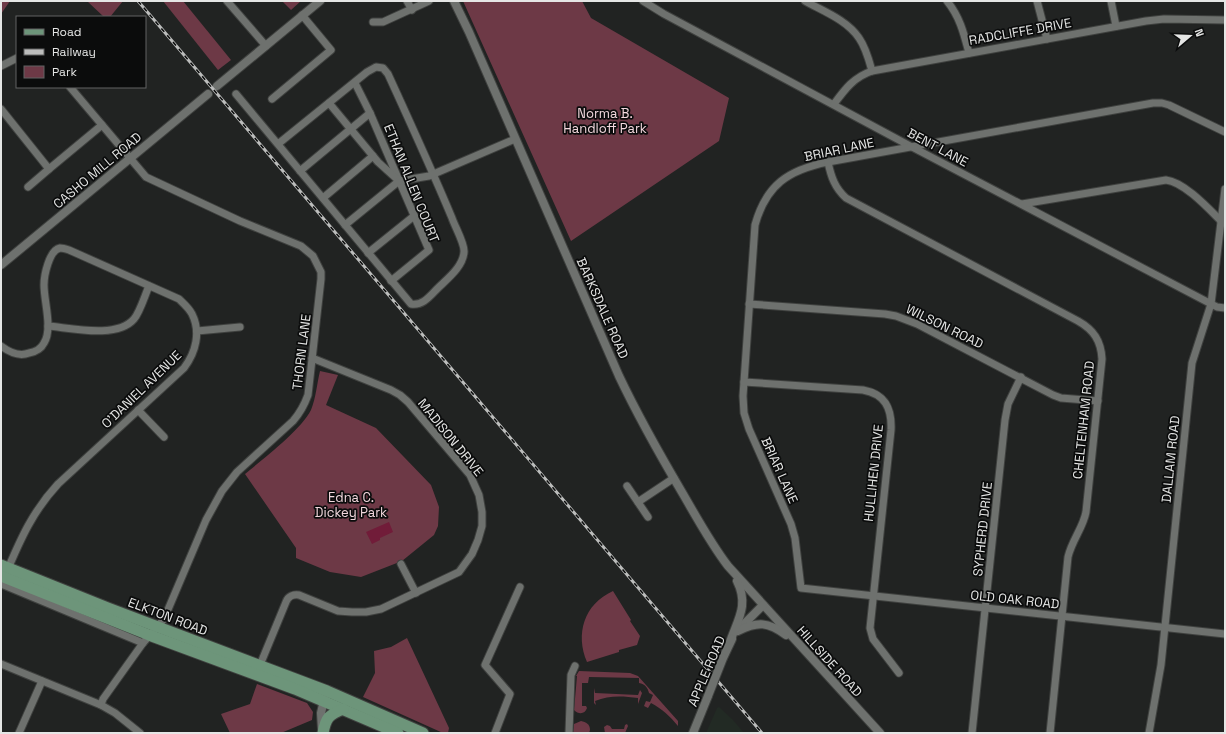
<svg xmlns="http://www.w3.org/2000/svg" width="1226" height="734" font-family="'Space Grotesk',sans-serif">
<style>
.built{fill:#222a24}
.green{fill:#6d3946}
.water{fill:#711c39}
.lines{fill:none;stroke-linecap:round;stroke-linejoin:round}
.minor-casing{stroke:#3f413f;stroke-width:9}
.tertiary-casing{stroke:#3f413f;stroke-width:10}
.primary-casing{stroke:#3f413f;stroke-width:13}
.minor{stroke:#6e716e;stroke-width:7}
.tertiary{stroke:#6e716e;stroke-width:8}
.primary{stroke:#6d957a;stroke-width:11}
.rail-casing{stroke:#bcbdbc;stroke-width:3}
.rail{stroke:#0b0c0c;stroke-width:1.5;stroke-dasharray:4.5;stroke-linecap:butt}
.tertiary-bridge-casing{stroke:#3f413f;stroke-width:10;stroke-linecap:butt}
.tertiary-bridge{stroke:#6e716e;stroke-width:8}
.labels{text-anchor:middle;stroke-width:3.5;stroke-linejoin:round;paint-order:stroke}
.street-label{font-size:13px;fill:#e5e6e5;stroke:#0b0c0c}
.park-label{font-size:13px;fill:#f3d8de;stroke:#0b0c0c}
</style>
<rect width="100%" height="100%" fill="#212322"/>
<!-- built -->
<path class="built" d="M719,707L733,720L744,733H706L717,708Z"/>
<!-- green -->
<g class="green">
<path d="M1,1H10L1,14Z"/>
<path d="M87,1H123L110,17H104Z"/>
<path d="M163,1H183L231,60L218,70Z"/>
<path d="M282,1H301L291,10Z"/>
<path d="M463,1H582L591,18L729,98L719,141L571,241Z"/>
<path d="M320,371L338,375L326,405L376,428L431,485L439,507L438,526L434,535L402,561L361,577L330,572L296,558V548L245,474C264,458 300,431 311,410C316,398 317,383 320,371Z"/>
<path d="M613,591L631,620L630,621L640,636L637,645L619,650V652L587,662C575,634 584,604 613,591Z"/>
<path d="M407,638L449,728L448,733H443L363,697L375,673L374,651L391,647Z"/>
<path d="M579,671L630,673L638,676L678,721V726C670,716 662,709 651,703L648,708L644,706L646,701L650,702L653,695L649,693C648,688 645,684 639,683V678L589,677L588,683H582V706H586L587,708C585,714 579,715 574,710L577,676H576Z"/>
<path d="M257,684L307,703L313,712L312,720L281,733H230L221,714L250,704Z"/>
<path d="M594,688L595,693L638,695L640,690L642,693L638,704V698C623,696 609,695 595,701L596,705L594,703Z"/>
<path d="M581,721C586,722 590,724 590,730L589,733H573L574,724Z"/>
<path d="M627,724L628,726L625,733H605L604,727L607,725L610,726L612,729H624L625,725Z"/>
</g>
<!-- water -->
<path class="water" d="M389,522L393,532L380,538V540L372,544L366,532Z"/>
<g class="lines">
<defs>
<g id="minor">
<path d="M227,1L266,46"/>
<path d="M407,1L412,10"/>
<path d="M643,1L664,14L912,147L1217,307L1225,308"/>
<path d="M805,1C823,11 847,20 859,38C866,48 869,60 872,71"/>
<path d="M947,1C960,17 964,34 969,53"/>
<path d="M1037,1L1047,39"/>
<path d="M1111,1L1116,26"/>
<path d="M373,22H383L429,1"/>
<path d="M1,66L17,58"/>
<path d="M355,83L370,113L429,250L391,281"/>
<path d="M70,87L146,177L240,221L301,246L313,256L321,272V279L308,395C304,406 300,413 293,421L237,472L222,491L206,520L164,619L143,643L103,699L101,705"/>
<path d="M236,94L411,304C423,306 430,296 438,288C447,279 463,267 464,252C465,244 455,227 452,218C432,170 410,122 388,74L383,68L376,67L367,72L278,144"/>
<path d="M272,99L331,50L302,15"/>
<path d="M329,103L378,162L399,181L429,176L515,139"/>
<path d="M834,104C845,89 854,77 872,71L1146,21L1164,19L1225,20"/>
<path d="M1,109L49,169L102,125"/>
<path d="M1225,132L1169,105L1162,103H1153L828,162C788,170 766,185 755,225L743,396L744,413L749,429L791,524L795,538L801,588L1225,634"/>
<path d="M828,162C831,177 835,188 846,198L1078,321C1094,330 1101,341 1102,359L1086,512C1083,528 1072,540 1068,557L1050,733"/>
<path d="M300,171L370,113"/>
<path d="M28,187L49,169"/>
<path d="M323,198L373,156"/>
<path d="M1022,204L1166,180C1184,182 1208,208 1221,221H1225"/>
<path d="M345,225L399,181"/>
<path d="M368,253L414,216"/>
<path d="M749,304L885,314L896,316L917,324L1053,395L1061,398L1098,401"/>
<path d="M48,326C71,328 117,339 134,319C140,312 145,295 149,286"/>
<path d="M197,331L240,327"/>
<path d="M1,346C9,352 19,357 29,353C35,352 41,349 44,343C53,329 44,302 44,285C44,276 49,250 60,248C63,248 66,249 69,250L179,299C183,303 189,308 192,314C201,332 196,352 184,368L58,484C33,511 21,538 7,571"/>
<path d="M744,382L863,390C885,394 892,408 891,430L870,628L873,639L899,673"/>
<path d="M138,410L164,437"/>
<path d="M627,486L648,517"/>
<path d="M638,502L674,478"/>
<path d="M401,564L416,593"/>
<path d="M1,584L143,643"/>
<path d="M1,664L101,705L115,713L140,733"/>
<path d="M260,665L286,602C288,596 294,594 299,595L338,611L352,612H366L381,609L459,572L472,554L478,540L482,526V512L479,495L470,475L408,402L400,395L391,390L312,358"/>
<path d="M19,733L42,681"/>
<path d="M495,733L510,694L485,665L520,587"/>
<path d="M569,733L571,675L575,666"/>
<path d="M972,733L1005,420L1008,404L1021,377"/>
<path d="M1149,733L1161,665L1192,363L1211,304L1225,189"/>
</g>
<g id="tertiary">
<path d="M454,1L469,32L619,376C638,416 660,455 683,494C697,518 711,544 728,566L880,733"/>
<path d="M217,86L320,1"/>
<path d="M1,265L208,94"/>
<path d="M740,628L763,605"/>
<path d="M738,631C758,621 768,622 786,635"/>
<path d="M730,642C738,619 749,605 737,581"/>
<path d="M723,658L732,639"/>
<path d="M322,730L321,713L325,696"/>
<path d="M693,733L708,696"/>
</g>
<g id="primary">
<path d="M1,565L108,608L327,691L423,733"/>
<path d="M1,576L149,635L295,689L398,733"/>
<path d="M323,733C326,717 329,715 343,709"/>
</g>
</defs>
<!-- minor casing -->
<use href="#minor" class="minor-casing"/>
<!-- tertiary casing -->
<use href="#tertiary" class="tertiary-casing"/>
<!-- primary casing -->
<use href="#primary" class="primary-casing"/>
<!-- minor -->
<use href="#minor" class="minor"/>
<!-- tertiary -->
<use href="#tertiary" class="tertiary"/>
<!-- primary -->
<use href="#primary" class="primary"/>
<defs>
<path id="rail" d="M138,1L762,733"/>
</defs>
<!-- rail casing -->
<use href="#rail" class="rail-casing"/>
<!-- rail -->
<use href="#rail" class="rail"/>
<defs>
<path id="tertiary-bridge" d="M708,696L723,658"/>
</defs>
<!-- tertiary-bridge casing -->
<use href="#tertiary-bridge" class="tertiary-bridge-casing"/>
<!-- tertiary-bridge -->
<use href="#tertiary-bridge" class="tertiary-bridge"/>
</g>
<g class="labels">
<!-- street labels -->
<g class="street-label">
<text transform="translate(1020 31) rotate(-10)" y="5">RADCLIFFE DRIVE</text>
<text transform="translate(938 147) rotate(28)" y="5">BENT LANE</text>
<text transform="translate(839 149) rotate(-12)" y="5">BRIAR LANE</text>
<text transform="translate(97 170) rotate(-40)" y="5">CASHO MILL ROAD</text>
<text transform="translate(412 183) rotate(68)" y="5">ETHAN ALLEN COURT</text>
<text transform="translate(603 308) rotate(66)" y="5">BARKSDALE ROAD</text>
<text transform="translate(945 326) rotate(26)" y="5">WILSON ROAD</text>
<text transform="translate(301 352) rotate(-83)" y="5">THORN LANE</text>
<text transform="translate(141 389) rotate(-44)" y="5">O'DANIEL AVENUE</text>
<text transform="translate(1083 420) rotate(-84)" y="5">CHELTENHAM ROAD</text>
<text transform="translate(451 437) rotate(51)" y="5">MADISON DRIVE</text>
<text transform="translate(1170 459) rotate(-84)" y="5">DALLAM ROAD</text>
<text transform="translate(780 470) rotate(66)" y="5">BRIAR LANE</text>
<text transform="translate(873 473) rotate(-84)" y="5">HULLIHEN DRIVE</text>
<text transform="translate(982 529) rotate(-84)" y="5">SYPHERD DRIVE</text>
<text transform="translate(1015 599) rotate(6)" y="5">OLD OAK ROAD</text>
<text transform="translate(168 616) rotate(21)" y="5">ELKTON ROAD</text>
<text transform="translate(830 661) rotate(48)" y="5">HILLSIDE ROAD</text>
<text transform="translate(706 671) rotate(-67)" y="5">APPLE ROAD</text>
</g>
<!-- park labels -->
<g class="park-label">
<text x="605" y="118">Norma B.<tspan x="605" dy="15">Handloff Park</tspan></text>
<text x="351" y="502">Edna C.<tspan x="351" dy="15">Dickey Park</tspan></text>
</g>
</g>
<!-- border -->
<rect width="1226" height="734" fill="none" stroke="#e5e6e5" stroke-width="4"/>
<!-- legend -->
<rect x="16" y="16" width="130" height="72" fill="#0b0c0c" stroke="#626363"/>
<rect x="24" y="29" width="20" height="6" fill="#6d957a" stroke="#626363"/>
<text x="52" y="36" font-size="12" fill="#e5e6e5">Road</text>
<rect x="24" y="49" width="20" height="6" fill="#bcbdbc" stroke="#626363"/>
<text x="52" y="56" font-size="12" fill="#e5e6e5">Railway</text>
<rect x="24" y="66" width="20" height="12" fill="#6d3946" stroke="#626363"/>
<text x="52" y="76" font-size="12" fill="#e5e6e5">Park</text>
<!-- north arrow -->
<g transform="translate(1190 36) rotate(71)" stroke="#0b0c0c" stroke-width="3" paint-order="stroke">
<path d="M0-3L7 15L0 10L-7 15Z" fill="#e5e6e5"/>
<text y="-6" font-size="11" font-weight="bold" text-anchor="middle" fill="#e5e6e5">N</text>
</g>
</svg>
